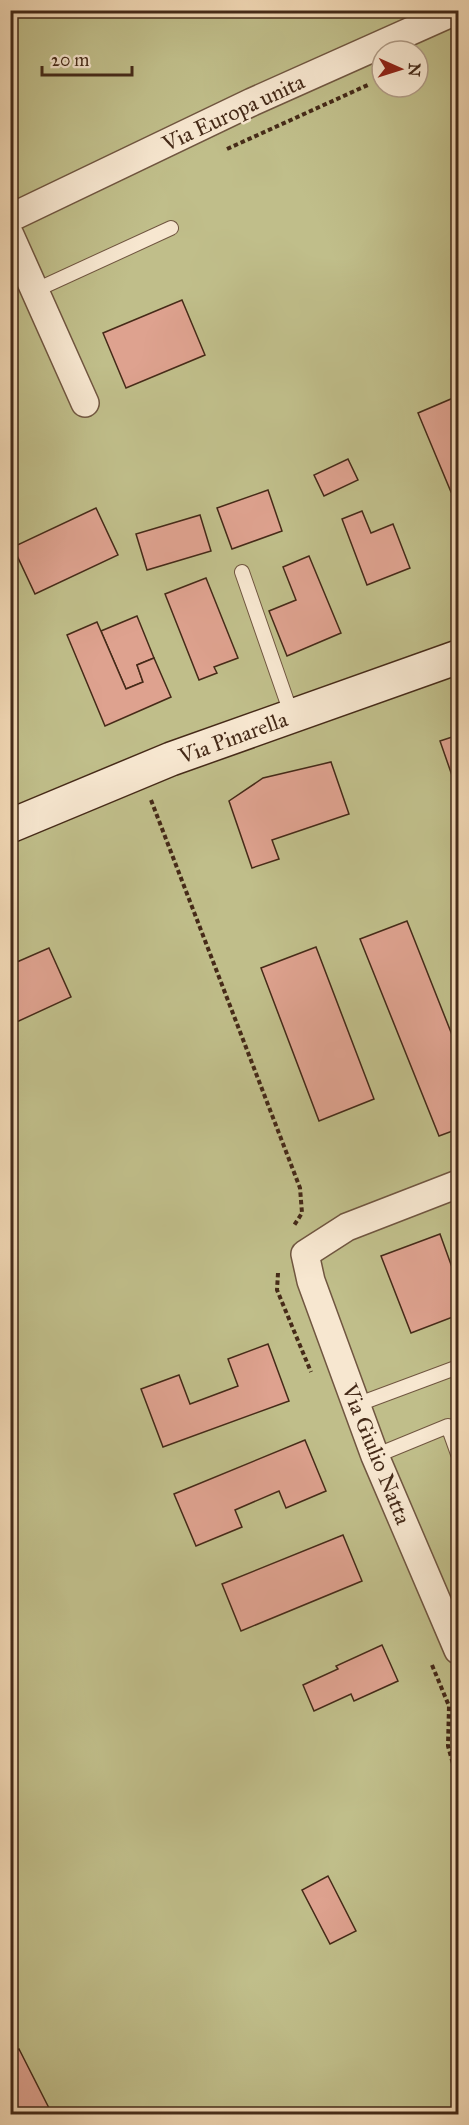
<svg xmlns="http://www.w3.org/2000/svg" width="469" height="2125" font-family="'IM FELL Great Primer',serif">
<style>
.green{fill:#c0be8a;stroke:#827451;stroke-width:1.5;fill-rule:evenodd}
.building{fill:#dea28f;stroke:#452a18;stroke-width:1.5}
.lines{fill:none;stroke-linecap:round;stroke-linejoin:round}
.lane-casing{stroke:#705640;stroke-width:16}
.street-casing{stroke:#705640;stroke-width:30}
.secondary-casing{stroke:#452a18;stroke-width:36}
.path{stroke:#452a18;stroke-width:4;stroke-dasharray:4.5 3;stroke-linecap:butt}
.lane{stroke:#f7e7d0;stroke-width:14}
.street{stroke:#f7e7d0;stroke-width:27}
.secondary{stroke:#f7e7d0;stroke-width:33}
.labels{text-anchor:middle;stroke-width:5;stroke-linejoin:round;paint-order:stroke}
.street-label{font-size:22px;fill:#452a18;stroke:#f7e7d0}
</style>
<rect width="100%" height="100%" fill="#f3dab7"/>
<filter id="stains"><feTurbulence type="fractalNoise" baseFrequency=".00333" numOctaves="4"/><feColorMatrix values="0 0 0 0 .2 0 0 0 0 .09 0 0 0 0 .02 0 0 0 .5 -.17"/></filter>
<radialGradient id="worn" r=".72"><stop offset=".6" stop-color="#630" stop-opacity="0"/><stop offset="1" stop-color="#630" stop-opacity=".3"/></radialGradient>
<!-- green -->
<path class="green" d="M11,11H458V2114H11ZM382,51H418V87H382Z"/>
<!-- building -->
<g class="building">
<path d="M182,300L205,355L126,388L103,333Z"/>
<path d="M458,396V489L451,492L418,413Z"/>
<path d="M348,459L358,480L324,496L314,475Z"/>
<path d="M268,490L282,531L232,549L217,508Z"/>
<path d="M96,508L118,555L35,594L13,547Z"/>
<path d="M362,511L371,533L393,524L410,568L367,585L342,519Z"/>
<path d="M200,515L211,551L147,570L136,534Z"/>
<path d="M309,556L341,633L287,656L269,611L296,600L283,567Z"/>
<path d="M206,578L238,658L214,667L217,673L199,680L165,594Z"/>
<path d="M137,616L154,658L137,665L143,682L126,689L101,631Z"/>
<path d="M97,622L126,689L143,682L137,665L154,658L171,697L105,726L67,635Z"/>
<path d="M458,735V787H456L440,741Z"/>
<path d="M331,762L349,814L272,840L279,859L252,868L229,801L263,778Z"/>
<path d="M407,921L458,1050V1129L439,1136L360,939Z"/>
<path d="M316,947L374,1099L319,1121L261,968Z"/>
<path d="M49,948L71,997L10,1025V978L12,977L10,965Z"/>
<path d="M440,1234L458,1284V1315L411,1333L381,1256Z"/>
<path d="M268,1344L289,1401L163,1447L141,1389L179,1375L190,1404L238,1386L228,1359Z"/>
<path d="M305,1440L326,1491L286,1508L279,1491L235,1510L242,1527L196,1546L174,1494Z"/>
<path d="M343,1535L362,1581L241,1631L222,1584Z"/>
<path d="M382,1645L398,1681L354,1701L351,1694L314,1711L303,1685L338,1669L336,1666Z"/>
<path d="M328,1876L356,1931L330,1944L302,1890Z"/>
<path d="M19,2049L52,2114H10V2053Z"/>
</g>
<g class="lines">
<defs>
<g id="lane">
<path d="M36,290L171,228"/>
<path d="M242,572L292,716"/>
<path d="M356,1405L458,1367"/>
<path d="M375,1456L448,1426L458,1454"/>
</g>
<g id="street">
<path d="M10,218L252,102L458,10"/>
<path d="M10,235L85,403"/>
<path d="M458,1184L347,1227L305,1254L311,1281L375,1456L458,1650"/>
</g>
<path id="secondary" d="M10,826L171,759L458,657"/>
</defs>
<!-- lane casing -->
<use href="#lane" class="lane-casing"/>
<!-- street casing -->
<use href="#street" class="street-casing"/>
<!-- secondary casing -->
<use href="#secondary" class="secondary-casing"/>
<!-- path -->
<g class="path">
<path d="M227,149L370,84"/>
<path d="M151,800L300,1188L302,1213L293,1227"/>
<path d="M278,1273L277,1290L311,1372"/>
<path d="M432,1665L449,1706L448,1746L458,1782"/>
</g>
<!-- lane -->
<use href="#lane" class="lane"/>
<!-- street -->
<use href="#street" class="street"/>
<!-- secondary -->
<use href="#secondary" class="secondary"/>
</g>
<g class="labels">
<!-- street labels -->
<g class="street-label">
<text transform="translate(233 112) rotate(-25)" y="8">Via Europa unita</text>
<text transform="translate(233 737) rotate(-20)" y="8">Via Pinarella</text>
<text transform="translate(377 1454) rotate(68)" y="8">Via Giulio Natta</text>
</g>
</g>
<!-- margin -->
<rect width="469" height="2125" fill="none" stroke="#f3dab7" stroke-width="36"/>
<rect x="12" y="12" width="445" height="2101" fill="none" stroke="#452a18" stroke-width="3"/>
<rect x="18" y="18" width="433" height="2089" fill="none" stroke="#452a18" stroke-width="1.5"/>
<!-- north arrow -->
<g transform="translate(400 69) rotate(93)"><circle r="28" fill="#f7e7d0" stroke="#b09b86" stroke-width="1.5"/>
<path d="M0-4.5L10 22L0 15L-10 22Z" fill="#8f2418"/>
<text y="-9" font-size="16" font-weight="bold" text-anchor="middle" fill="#452a18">N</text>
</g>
<!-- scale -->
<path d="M42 66v9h90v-9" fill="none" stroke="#452a18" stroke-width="3"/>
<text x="51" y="66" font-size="18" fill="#452a18" stroke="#f7e7d0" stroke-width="4.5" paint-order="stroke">20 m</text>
<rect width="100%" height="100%" filter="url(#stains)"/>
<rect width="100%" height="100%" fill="url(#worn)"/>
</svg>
